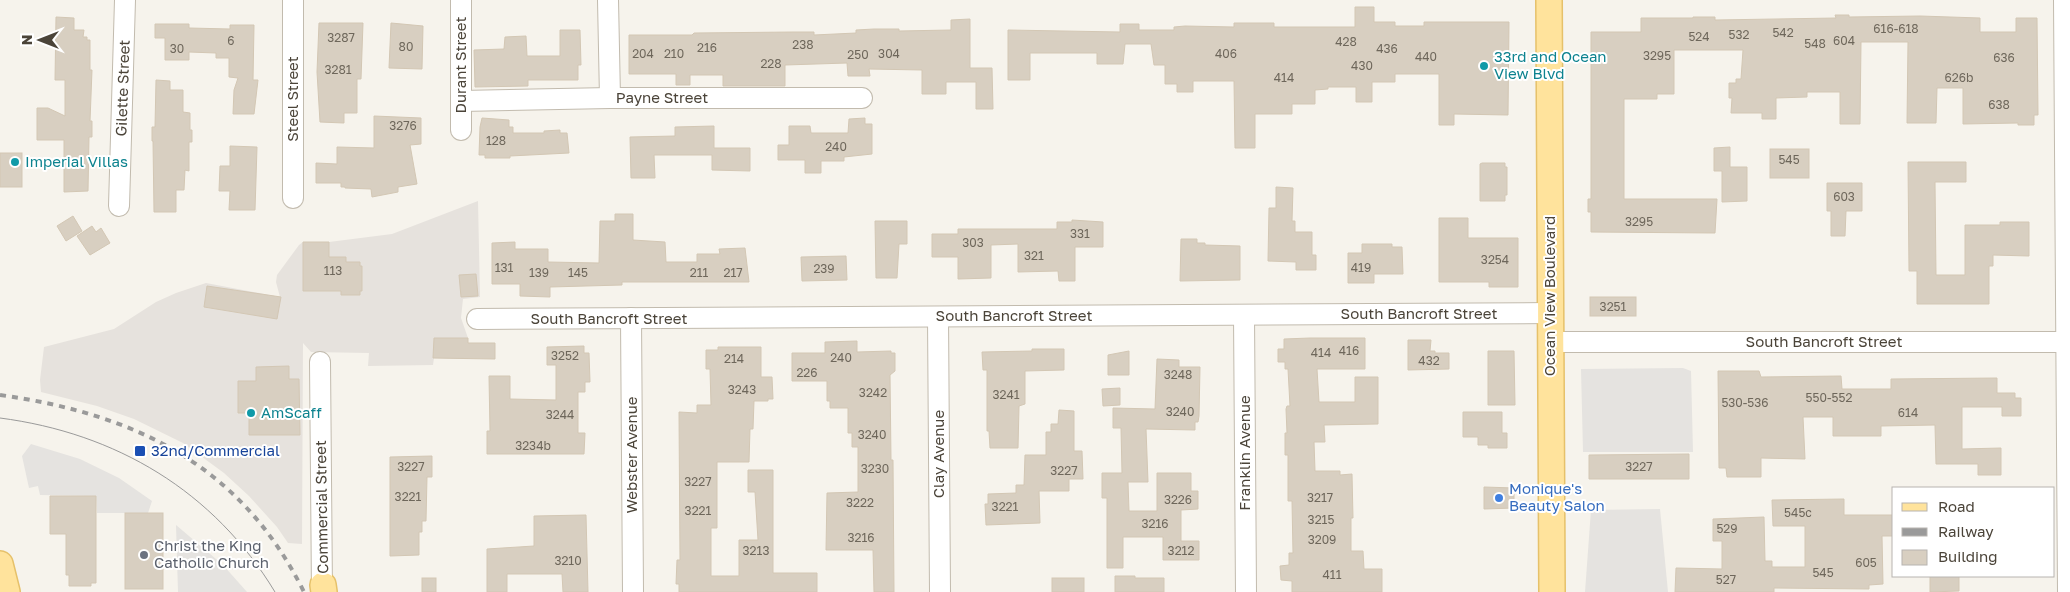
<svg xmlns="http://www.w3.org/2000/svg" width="2070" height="592" font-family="'Golos Text',sans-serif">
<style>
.industrial{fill:#e6e2dd}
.parking{fill:#e5e3e0}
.building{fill:#d8cfc1;stroke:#d3c7b4}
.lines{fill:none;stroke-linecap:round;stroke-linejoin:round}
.minor-casing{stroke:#c2bbae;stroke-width:22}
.major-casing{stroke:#e6c16a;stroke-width:28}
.minor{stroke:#fff;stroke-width:20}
.major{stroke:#ffe39c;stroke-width:25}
.tram{stroke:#9a9a9a;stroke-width:1}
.rail{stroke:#9a9a9a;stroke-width:4;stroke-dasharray:6 6;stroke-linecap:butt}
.culture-dot{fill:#0f9aa8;stroke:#fff;stroke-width:2}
.transit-dot{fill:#1a4fb4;stroke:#fff;stroke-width:2}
.shop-dot{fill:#3f7fe0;stroke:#fff;stroke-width:2}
.worship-dot{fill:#6b7280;stroke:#fff;stroke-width:2}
.labels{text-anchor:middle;stroke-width:4;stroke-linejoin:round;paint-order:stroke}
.number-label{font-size:12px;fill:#6e675b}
.culture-label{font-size:15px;fill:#0d838f;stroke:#fff;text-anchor:start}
.street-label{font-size:15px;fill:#4b4439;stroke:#fff}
.transit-label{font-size:15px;fill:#164399;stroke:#fff;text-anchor:start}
.shop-label{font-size:15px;fill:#366cbe;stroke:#fff;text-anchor:start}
.worship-label{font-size:15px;fill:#5b616d;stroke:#fff;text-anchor:start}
</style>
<rect width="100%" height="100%" fill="#f6f3ec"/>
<!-- industrial -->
<path class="industrial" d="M478,201L480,297L463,299L461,318L468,338V359L434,358L433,365L368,366L369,353L311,352L303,343L302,544L288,543L277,527L249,496L224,473L183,443L134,419L97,406L41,392L40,380L44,347L114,329L156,302L176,293L206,283L280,297L276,282L277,275L299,245L303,242H329L392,234Z"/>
<!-- parking -->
<g class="parking">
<path d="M1683,368L1691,371L1693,452H1583L1581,369Z"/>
<path d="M31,444L80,459L119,478L152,501L148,513H97L96,496L40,495L38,486L29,488L22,456Z"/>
<path d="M1660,509L1668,592H1585L1591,510Z"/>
<path d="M176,525L223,565L247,592H178Z"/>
</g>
<!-- building -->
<g class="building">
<path d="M1355,7H1374V22H1395V26H1424V22H1509L1508,115L1454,114V125H1439V74H1395V82H1372V102H1356V87H1328V89L1315,90V104H1292V114H1255V148H1235L1234,81H1193V92H1177V84H1165V65H1154L1151,44H1125L1123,64H1097V53H1030V80H1008V30L1120,32V24H1139V30H1174V27L1185,26L1234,27V23H1274V27H1355Z"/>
<path d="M1835,15H1849V17L1920,16L1980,18V32H2016V18H2037L2038,115H2034V125H2018V123L1963,124V88H1937L1936,123H1907L1908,42H1861L1860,124H1840V92H1807V97L1776,98V119H1762V113H1731L1732,98H1729V83H1736V79H1741L1743,50H1674V94H1657V99H1624V199H1717L1715,233L1591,232V212H1588V199H1591V32H1641V18H1693V17H1715V20L1836,18Z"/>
<path d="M56,17L74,18V30H84L83,37H87V40H90V70H92L90,121H92V137H89L88,191L64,192V140H37V108H48L65,116V80H55Z"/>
<path d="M970,19V68H992L993,109H976V82H946V94H922V70L869,69L870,76H848L847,63L785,65V86H723V75H690V85H676V74H629V35H692L694,33L793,32H814V35L856,33V30L874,29H899V31L951,30V20Z"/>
<path d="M319,23H363L361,79H357V113H344V123L320,122L317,72Z"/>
<path d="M391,23L423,26L422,69L389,68Z"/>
<path d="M155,24H189V28L230,29V25H254L253,80H258L254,114H233L234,90L238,78L229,77V58H216V53L189,52V60H165V38H155Z"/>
<path d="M560,30H580L581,65H578V80H528V86L475,87L474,50L504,49L505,37L526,36L527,56H560Z"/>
<path d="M156,80L170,81V90H183V112L190,113V130H192V142H189V171L185,170L184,190H176V212H154L153,141H152V127H155Z"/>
<path d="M374,116L421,118V144L410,145L417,184L398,187V192L372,197L371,189L345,188V187H341V183H316V163L337,164V147L374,148Z"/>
<path d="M482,118L509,120V127H513V133H544V131L560,130V133H567L569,153L510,156V158H485V155H479L480,127Z"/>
<path d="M865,118V124H872V154L844,157V161H821V173H805V160H778V145H789V126H810L811,133H848L849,119Z"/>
<path d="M714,126V148H750V171L712,170V155H654L655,178H631L630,137L675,136V127Z"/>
<path d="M230,146L257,147L255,210H229L230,191H219L220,166H230Z"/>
<path d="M1730,147V167H1747V201L1722,202V171H1714V148Z"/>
<rect x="1770" y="149" width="39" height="29"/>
<rect x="0" y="153" width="22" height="34"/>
<path d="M1908,162H1966V182H1935L1936,275H1965V225H2000V222H2029V256L1993,255V266H1989V304H1917V271H1909Z"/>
<path d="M1482,163H1505V167H1507V195H1505V201H1480V164Z"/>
<path d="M1827,183H1862V211H1846L1845,236H1831V211H1827Z"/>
<path d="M1276,187L1293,188L1292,221H1295V232H1312V255H1316V270H1296V262L1268,261L1269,208H1276Z"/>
<path d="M615,214H633V240L665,242L666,262H697V254H720L719,249L745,248L749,282H622V285L550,287V297L520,296V284H492V243L515,242V249H548V262L599,263L600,221H615Z"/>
<path d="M73,216L82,231L66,241L57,226Z"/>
<path d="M1439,218H1468V238H1518V287H1489V282H1439Z"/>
<path d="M1072,220L1103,222V247H1075V281H1059L1058,271L1018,272V244L991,245V278L958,279V257H932V234H958V229H1057V222H1072Z"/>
<path d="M875,221H907V244H899L897,278H876Z"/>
<path d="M92,226L96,232L101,228L110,243L90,255L77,236Z"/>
<path d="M1181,239H1197V243H1205V245L1240,246V280L1180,281Z"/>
<path d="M303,242H329V257H346V262H360V266H362V291H360V295H341V291H303Z"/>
<path d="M1362,244H1392V247H1402L1403,274H1374V283H1348V253H1362Z"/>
<path d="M846,256L847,280L802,281L801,257Z"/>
<path d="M476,274L478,296L461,297L459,275Z"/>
<path d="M207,286L281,297L277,319L204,307Z"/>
<rect x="1590" y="297" width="46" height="19"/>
<path d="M434,338H468V343H495V359L433,358Z"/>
<path d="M1310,338H1365V369H1317L1319,402H1355V377H1378V424L1324,425L1325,442H1314L1315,471H1340V475L1352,474L1353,518H1351V551H1363L1364,569H1382V592H1292V581L1281,580L1280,566L1289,565V553H1293L1292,501H1288V455H1285V433H1287L1286,409L1287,406H1290L1288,369H1285V362H1278V349H1284V339Z"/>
<path d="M1408,340H1431L1430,351H1435V353H1449V369L1408,370Z"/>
<path d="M857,341V352L891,351V353H895V371L890,375L891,460H893L894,592H874L873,550H826L827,493L858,492V447H852V433H848V408H830V401H827V381H792V353H825V342Z"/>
<path d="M584,346V353H589L590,382H585V392H578V433H585L584,454H487V431H490L489,376H510V399L556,400V365H547V347Z"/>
<path d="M718,347H761V377H772L773,399H768V401H754L753,429H750L749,462H717V528H711V576H739V540H758L755,492H748V470H773V573H817V592H679V584H676L677,560H680L679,412L697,413V405H711L710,369H706V350H718Z"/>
<path d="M1032,349H1064V370L1025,371V404L1019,406L1018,448H990L989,431H987V370H983L982,352L1032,351Z"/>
<path d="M1129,351V375H1108V355Z"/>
<path d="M1488,351H1514L1515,405H1488Z"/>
<path d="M1157,359L1179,360V367H1200L1199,416L1198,422H1195V430L1146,429L1148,482H1128L1129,511H1157V473H1191V491H1198V509L1181,510V541H1199V560H1163V537H1123V568H1107V498H1102V473H1122L1121,428H1113V408L1155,409Z"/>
<path d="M289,366V379H299L300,435H249V413H238V381H256V367Z"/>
<path d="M1718,371H1759L1761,377L1841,376L1842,389H1891V379L1997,378V393H2015V398H2021V416H2002V407H1962V449L2001,448V475H1978V464H1936L1935,425L1881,426V436H1833V417H1803L1805,459L1761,458V477H1727L1726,468H1719Z"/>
<path d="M1120,388V405L1103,406L1102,389Z"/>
<path d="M1059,410L1074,411V451H1082L1083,479H1069V491H1039L1040,523L986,525L985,504H988V494L1016,493V485H1024L1025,455H1046V432H1051V424H1058Z"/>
<path d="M1463,412H1502V433H1507V448H1488V445H1478V437H1463Z"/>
<path d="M1689,454V479H1589V455Z"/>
<path d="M432,456V477H427L426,521H422V532H419V555L390,556V457Z"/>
<path d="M1484,487L1514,488V508L1484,509Z"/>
<path d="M50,496H96V583H91V586H69V575H66V534H50Z"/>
<path d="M1844,499V515H1894V536H1882L1883,584L1869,585V589L1774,588V592H1675L1676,568L1722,569V541H1713V519L1764,517L1765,561H1772V567H1805V526H1773L1772,500Z"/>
<rect x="125" y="513" width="38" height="76"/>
<path d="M586,515L588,592H563L562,574H507V592H487V549L534,546V516Z"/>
<path d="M1115,576H1135V578H1164V592H1115Z"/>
<path d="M1930,576H1959V591L1930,592Z"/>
<rect x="422" y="578" width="14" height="14"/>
<rect x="1052" y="578" width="32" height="14"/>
</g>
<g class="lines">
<defs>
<g id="minor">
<path d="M293,0V198"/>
<path d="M461,0V130"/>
<path d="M608,0L610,98"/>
<path d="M2064,0L2068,592"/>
<path d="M461,101L610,98H862"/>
<path d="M119,206L125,0"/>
<path d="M1244,315L1246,592"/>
<path d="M938,317L940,592"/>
<path d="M631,318L633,592"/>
<path d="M477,319L1550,313"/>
<path d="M1551,342H2067"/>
<path d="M320,362L322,592"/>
</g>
<g id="major">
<path d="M1549,0L1552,592"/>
<path d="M0,564L7,592"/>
<path d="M323,585L324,592"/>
</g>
</defs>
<!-- minor casing -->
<use href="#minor" class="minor-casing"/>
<!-- major casing -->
<use href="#major" class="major-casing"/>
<!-- minor -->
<use href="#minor" class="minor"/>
<!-- major -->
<use href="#major" class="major"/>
<!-- tram -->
<path class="tram" d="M0,418C116,433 214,491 275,592"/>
<!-- rail -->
<path class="rail" d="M0,395C135,414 241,465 304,592"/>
</g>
<!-- markers -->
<g class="culture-dot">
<circle cx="1484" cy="66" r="5"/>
<circle cx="15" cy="162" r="5"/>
<circle cx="251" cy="413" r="5"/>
</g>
<rect class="transit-dot" x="134" y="445" width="12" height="12" rx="2.5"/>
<circle class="shop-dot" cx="1499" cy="498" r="5"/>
<circle class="worship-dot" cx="144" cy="555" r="5"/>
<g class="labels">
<!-- number labels -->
<g class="number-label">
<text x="1896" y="33">616-618</text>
<text x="1783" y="37">542</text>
<text x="1739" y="39">532</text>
<text x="1699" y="41">524</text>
<text x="341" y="42">3287</text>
<text x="231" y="45">6</text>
<text x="1844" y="45">604</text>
<text x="1346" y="46">428</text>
<text x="1815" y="48">548</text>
<text x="803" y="49">238</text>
<text x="406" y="51">80</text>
<text x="707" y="52">216</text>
<text x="177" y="53">30</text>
<text x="1387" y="53">436</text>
<text x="643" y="58">204</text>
<text x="674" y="58">210</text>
<text x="889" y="58">304</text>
<text x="1226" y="58">406</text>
<text x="858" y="59">250</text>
<text x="1657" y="60">3295</text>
<text x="1426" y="61">440</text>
<text x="2004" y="62">636</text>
<text x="771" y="68">228</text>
<text x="1362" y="70">430</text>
<text x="338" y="74">3281</text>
<text x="1284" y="82">414</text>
<text x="1959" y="82">626b</text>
<text x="1999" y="109">638</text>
<text x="403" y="130">3276</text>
<text x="496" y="145">128</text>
<text x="836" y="151">240</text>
<text x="1789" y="164">545</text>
<text x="1844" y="201">603</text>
<text x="1639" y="226">3295</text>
<text x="1080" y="238">331</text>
<text x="973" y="247">303</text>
<text x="1034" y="260">321</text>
<text x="1495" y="264">3254</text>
<text x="504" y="272">131</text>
<text x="1361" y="272">419</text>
<text x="824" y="273">239</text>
<text x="333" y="275">113</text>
<text x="539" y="277">139</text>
<text x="578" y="277">145</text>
<text x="699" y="277">211</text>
<text x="733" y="277">217</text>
<text x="1613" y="311">3251</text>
<text x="1349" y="355">416</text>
<text x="1321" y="357">414</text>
<text x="565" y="360">3252</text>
<text x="841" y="362">240</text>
<text x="734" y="363">214</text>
<text x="1429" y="365">432</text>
<text x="807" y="377">226</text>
<text x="1178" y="379">3248</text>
<text x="742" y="394">3243</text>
<text x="873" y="397">3242</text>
<text x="1006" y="399">3241</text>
<text x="1829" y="402">550-552</text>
<text x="1745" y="407">530-536</text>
<text x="1180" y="416">3240</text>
<text x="1908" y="417">614</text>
<text x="560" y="419">3244</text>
<text x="872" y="439">3240</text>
<text x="533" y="450">3234b</text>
<text x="411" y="471">3227</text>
<text x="1639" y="471">3227</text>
<text x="875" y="473">3230</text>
<text x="1064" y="475">3227</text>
<text x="698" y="486">3227</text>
<text x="408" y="501">3221</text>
<text x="1320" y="502">3217</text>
<text x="1178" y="504">3226</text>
<text x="860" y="507">3222</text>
<text x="1005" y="511">3221</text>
<text x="698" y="515">3221</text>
<text x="1798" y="517">545c</text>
<text x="1321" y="524">3215</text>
<text x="1155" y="528">3216</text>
<text x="1727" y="533">529</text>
<text x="861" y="542">3216</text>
<text x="1322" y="544">3209</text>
<text x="756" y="555">3213</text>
<text x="1181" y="555">3212</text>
<text x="568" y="565">3210</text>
<text x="1866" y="567">605</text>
<text x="1823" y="577">545</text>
<text x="1332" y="579">411</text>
<text x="1726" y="584">527</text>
</g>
<!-- culture labels -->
<g class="culture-label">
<text x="1494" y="62">33rd and Ocean<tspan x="1494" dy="17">View Blvd</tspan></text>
<text x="25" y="167">Imperial Villas</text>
<text x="261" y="418">AmScaff</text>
</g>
<!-- street labels -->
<g class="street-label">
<text transform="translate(461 65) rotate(-90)" y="5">Durant Street</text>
<text transform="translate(123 88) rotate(-88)" y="5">Gilette Street</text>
<text x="662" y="103">Payne Street</text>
<text transform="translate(293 99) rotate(-90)" y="5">Steel Street</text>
<text transform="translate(1550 296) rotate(-90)" y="5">Ocean View Boulevard</text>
<text x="1419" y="319">South Bancroft Street</text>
<text x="1014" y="321">South Bancroft Street</text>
<text x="609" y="324">South Bancroft Street</text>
<text x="1824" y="347">South Bancroft Street</text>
<text transform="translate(1245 453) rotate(-90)" y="5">Franklin Avenue</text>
<text transform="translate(939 454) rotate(-90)" y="5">Clay Avenue</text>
<text transform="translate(632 455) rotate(-90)" y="5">Webster Avenue</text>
<text transform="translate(322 507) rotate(-91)" y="5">Commercial Street</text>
</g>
<!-- transit labels -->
<g class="transit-label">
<text x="151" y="456">32nd/Commercial</text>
</g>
<!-- shop labels -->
<g class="shop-label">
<text x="1509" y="494">Monique's<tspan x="1509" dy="17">Beauty Salon</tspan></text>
</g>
<!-- worship labels -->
<g class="worship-label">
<text x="154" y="551">Christ the King<tspan x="154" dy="17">Catholic Church</tspan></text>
</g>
</g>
<!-- legend -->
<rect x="1892" y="487" width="162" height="90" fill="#ffffff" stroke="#b7b4b0"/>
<rect x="1902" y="503" width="25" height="8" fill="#ffe39c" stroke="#b7b4b0"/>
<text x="1938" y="512" font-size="15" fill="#4b4439">Road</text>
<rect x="1902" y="528" width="25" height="8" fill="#9a9a9a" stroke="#b7b4b0"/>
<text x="1938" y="537" font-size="15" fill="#4b4439">Railway</text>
<rect x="1902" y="550" width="25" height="15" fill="#d8cfc1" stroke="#b7b4b0"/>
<text x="1938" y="562" font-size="15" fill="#4b4439">Building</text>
<!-- north arrow -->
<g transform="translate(40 40) rotate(270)" stroke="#ffffff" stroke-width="4" paint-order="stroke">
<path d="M0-4L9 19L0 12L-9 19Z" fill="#4b4439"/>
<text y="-8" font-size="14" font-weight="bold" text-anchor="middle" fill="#4b4439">N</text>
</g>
</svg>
